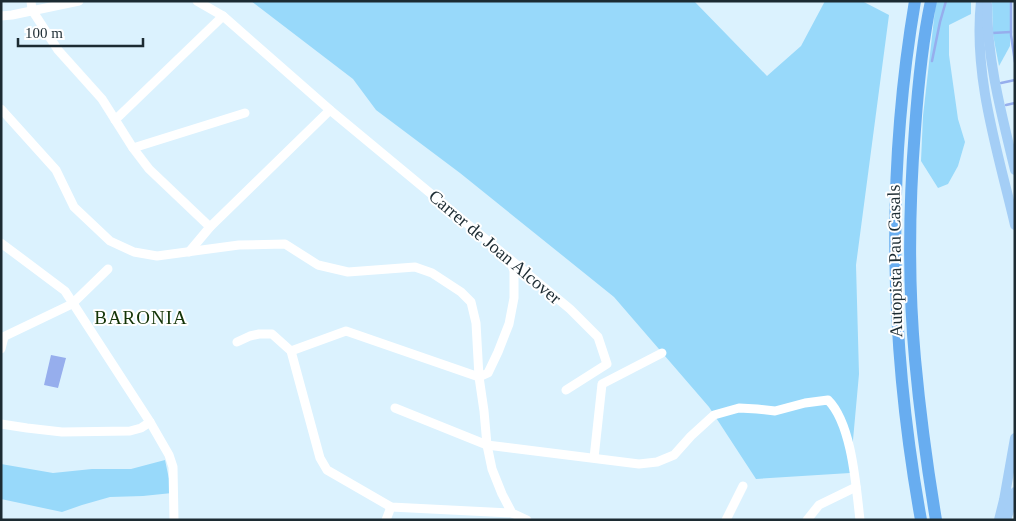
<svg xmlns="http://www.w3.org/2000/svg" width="1016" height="521" font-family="'Times New Roman',serif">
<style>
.green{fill:#98d9fa}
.water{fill:#96aeed}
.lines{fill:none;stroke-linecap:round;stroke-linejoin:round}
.stream{stroke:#96aeed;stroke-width:2.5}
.minor{stroke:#fff;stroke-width:9}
.major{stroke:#a4cef6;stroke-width:10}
.highway{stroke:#68adf0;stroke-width:12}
.labels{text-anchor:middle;stroke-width:4;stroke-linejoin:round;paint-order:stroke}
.street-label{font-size:18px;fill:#1c2b32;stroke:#fff}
.neighbourhood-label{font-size:19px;letter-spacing:1px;fill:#143508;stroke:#fff}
</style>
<rect width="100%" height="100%" fill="#dbf2fe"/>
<!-- green -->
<g class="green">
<path d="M251,1H694L767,76L801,46L825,1H862L889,15L856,265L859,374L850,473L756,479L709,407L614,297L460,173L376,110L353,79Z"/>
<path d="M936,1H971V14L949,25V55L958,119L965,142L958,166L948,184L938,188L921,161L923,116Z"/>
<path d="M992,1H1011L1010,46L999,66L993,35Z"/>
<path d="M165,460L172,493L143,496L110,497L82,505L62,512L1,499V464L53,473L92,469H131Z"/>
</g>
<!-- water -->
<path class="water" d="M51,355L66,358L58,388L44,385Z"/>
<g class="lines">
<!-- stream -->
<g class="stream">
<path d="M1011,1V35L1015,62"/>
<path d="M992,33L1011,32"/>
<path d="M932,61L940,22L946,1"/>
<path d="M1001,83L1015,80"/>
<path d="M1006,105L1015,103"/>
</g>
<!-- minor -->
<g class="minor">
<path d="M31,1L32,10L58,50L102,99L133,148L149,169L210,227"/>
<path d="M197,1L223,16L330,110L570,309L598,337L607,364L566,390"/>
<path d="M1,16L12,15L79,1"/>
<path d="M1,109L56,170L74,207L110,241L134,252L157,256L239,245L285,244L318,265L348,272L415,267L432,273L461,292L471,302L476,323L479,377L484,411L487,445L492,469L502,494L512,513L527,520"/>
<path d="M115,120L223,16"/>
<path d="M133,148L245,113"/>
<path d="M1,243L65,291L150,422L169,455L173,467L174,520"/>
<path d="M189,252L210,227L330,110"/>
<path d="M1,338L72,304L108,269"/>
<path d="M237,342L250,336L259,334H272L291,351L320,458L327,470L391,507L512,513"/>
<path d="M1,349L4,337"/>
<path d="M291,351L346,331L479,377L488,373L498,352L509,324L514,298V271L510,260"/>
<path d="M395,408L487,445L639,464L657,462L674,455L691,436L714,415L739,408L757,409L775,411L805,403L828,400C852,424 856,486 860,520"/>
<path d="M1,424L27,428L62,432L130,431L141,428L150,422"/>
<path d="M594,458L602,384L662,353"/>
<path d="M386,520L391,507"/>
<path d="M726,520L743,486"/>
<path d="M807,520L819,505L856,487"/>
</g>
<!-- major -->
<g class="major">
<path d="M981,1C973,77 998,152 1015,225"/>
<path d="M987,4C987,61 1002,116 1015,170"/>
<path d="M999,520L1004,500L1015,438"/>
<path d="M1006,520L1015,492"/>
</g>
<!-- highway -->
<g class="highway">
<path d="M915,1C886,173 890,348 921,520"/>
<path d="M931,1C922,43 918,86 915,129C909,205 908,283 915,359C920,413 927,466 936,520"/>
</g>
</g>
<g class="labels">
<!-- street labels -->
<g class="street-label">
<text transform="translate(495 247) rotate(40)" y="6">Carrer de Joan Alcover</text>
<text transform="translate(895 261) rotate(-91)" y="6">Autopista Pau Casals</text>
</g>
<!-- neighbourhood labels -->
<g class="neighbourhood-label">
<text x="141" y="324">BARONIA</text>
</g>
</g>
<!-- border -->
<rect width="1016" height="521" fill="none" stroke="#1c2b32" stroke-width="5"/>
<!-- scale -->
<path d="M18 38v8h125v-8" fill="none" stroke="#1c2b32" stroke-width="2.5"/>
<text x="25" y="38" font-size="15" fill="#1c2b32" stroke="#ffffff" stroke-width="4" paint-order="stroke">100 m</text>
</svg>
